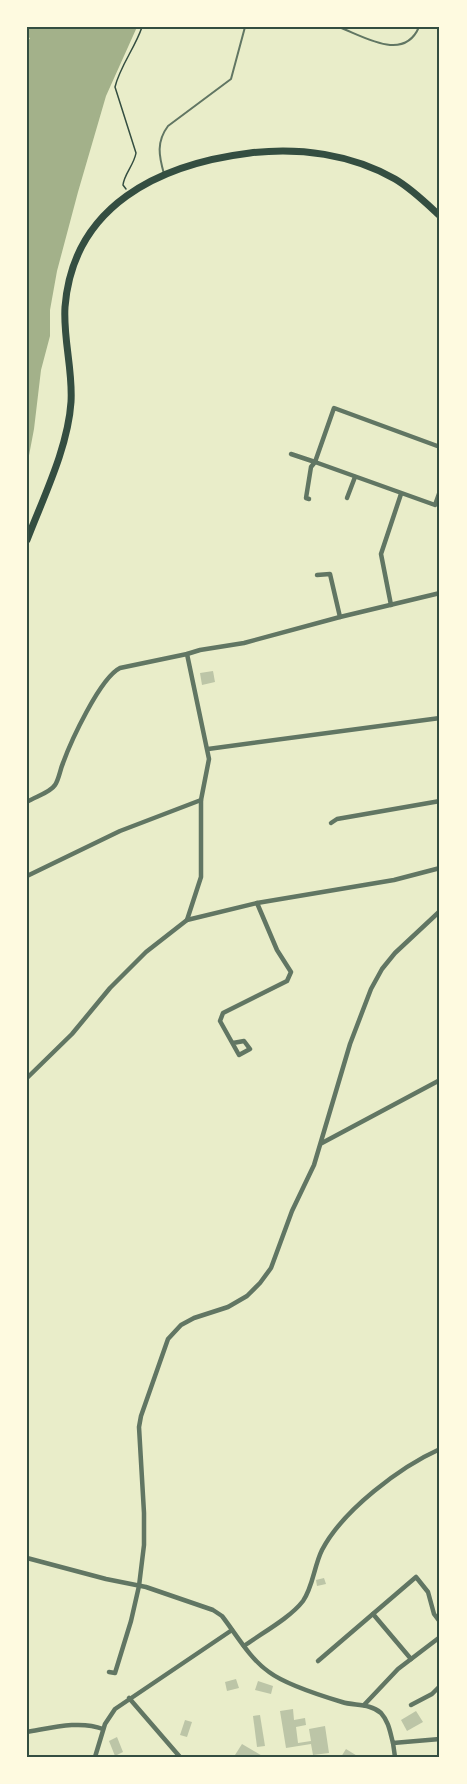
<svg xmlns="http://www.w3.org/2000/svg" width="467" height="1784" font-family="'Work Sans',sans-serif">
<style>
.water{fill:#a3b18a}
.building{fill:#bcc5a7}
.lines{fill:none;stroke-linecap:round;stroke-linejoin:round}
.path{stroke:#344e41;stroke-width:1.5}
.service{stroke:#617663;stroke-width:2}
.minor{stroke:#617663;stroke-width:4.5}
.secondary{stroke:#344e41;stroke-width:7}
.neatline{fill:none;stroke:#344e41;stroke-width:2}
</style>
<rect width="100%" height="100%" fill="#e9edc9"/>
<!-- water -->
<path class="water" d="M27,27H137L106,96L78,192L57,271L50,310V336L41,370L34,429L27,466V43L30,38L27,37Z"/>
<!-- building -->
<g class="building">
<path d="M213,671L215,682L202,685L200,673Z"/>
<path d="M324,1578L326,1584L317,1586L316,1580Z"/>
<path d="M236,1679L239,1688L227,1691L225,1682Z"/>
<path d="M258,1681L273,1686L271,1694L255,1690Z"/>
<path d="M293,1709L294,1720L305,1718L306,1725L296,1727L298,1743L311,1741L309,1729L325,1726L329,1753L313,1755L311,1744L286,1748L280,1711Z"/>
<path d="M416,1711L423,1722L407,1731L401,1720Z"/>
<path d="M260,1715L265,1746L257,1747L253,1716Z"/>
<path d="M185,1720L192,1722L187,1737L180,1735Z"/>
<path d="M117,1737L123,1752L115,1756L109,1741Z"/>
<path d="M242,1744L264,1757H238L235,1755Z"/>
<path d="M346,1749L359,1757H341Z"/>
</g>
<g class="lines">
<!-- path -->
<path class="path" d="M126,189L123,185C124,174 134,165 136,153L115,87C120,66 135,48 142,27"/>
<!-- service -->
<g class="service">
<path d="M339,27C365,37 404,62 419,27"/>
<path d="M164,174C159,156 156,142 168,126L231,79L245,27"/>
</g>
<!-- minor -->
<g class="minor">
<path d="M440,447L334,408L315,462L435,505L440,491"/>
<path d="M291,454L315,462L311,467L306,498L309,499"/>
<path d="M347,498L355,477"/>
<path d="M317,575L330,574L340,617"/>
<path d="M391,605L381,554L401,494"/>
<path d="M187,654L209,759L201,800V877L187,920"/>
<path d="M208,749L440,718"/>
<path d="M27,802C34,797 50,793 55,785C59,779 60,770 63,763C71,741 100,678 120,668L187,654L200,650L244,643L340,617L440,593"/>
<path d="M331,823L337,819L440,801"/>
<path d="M27,876L120,831L201,800"/>
<path d="M233,1043L244,1041L250,1049L239,1055L220,1021L223,1013L287,981L291,972L277,950L257,903"/>
<path d="M27,1078L72,1034L110,988L146,952L187,920L257,903L394,880L440,868"/>
<path d="M322,1143L440,1080"/>
<path d="M27,1558L106,1579L146,1587L213,1610L222,1616C236,1634 250,1659 269,1672C285,1684 322,1696 342,1702C354,1706 370,1703 381,1713C389,1722 390,1732 393,1743L440,1739"/>
<path d="M373,1614L411,1659"/>
<path d="M244,1646C262,1633 290,1618 303,1601C313,1587 314,1566 322,1550C343,1510 400,1467 440,1449"/>
<path d="M318,1661L416,1577L428,1592L434,1614L440,1622"/>
<path d="M109,1672L115,1673L131,1621L139,1586L144,1545V1513L139,1427L141,1416L168,1339L181,1325L194,1318L228,1307L247,1296L260,1283L271,1268L292,1211L314,1165L350,1044L371,989L382,969L395,953L440,911"/>
<path d="M129,1698L180,1757"/>
<path d="M364,1705L398,1669L440,1637"/>
<path d="M411,1705L432,1694L440,1686"/>
<path d="M27,1732C51,1728 80,1720 103,1729"/>
<path d="M393,1743L395,1757"/>
<path d="M95,1757L105,1724L115,1709L232,1630"/>
</g>
<!-- secondary -->
<path class="secondary" d="M27,540C43,498 68,448 71,402C73,370 63,339 65,307C73,205 160,164 250,153C299,147 351,154 395,179C412,189 426,203 440,216"/>
</g>
<!-- border -->
<rect width="467" height="1784" fill="none" stroke="#fefae0" stroke-width="57"/>
<rect x="28" y="28" width="410" height="1728" class="neatline"/>
</svg>
